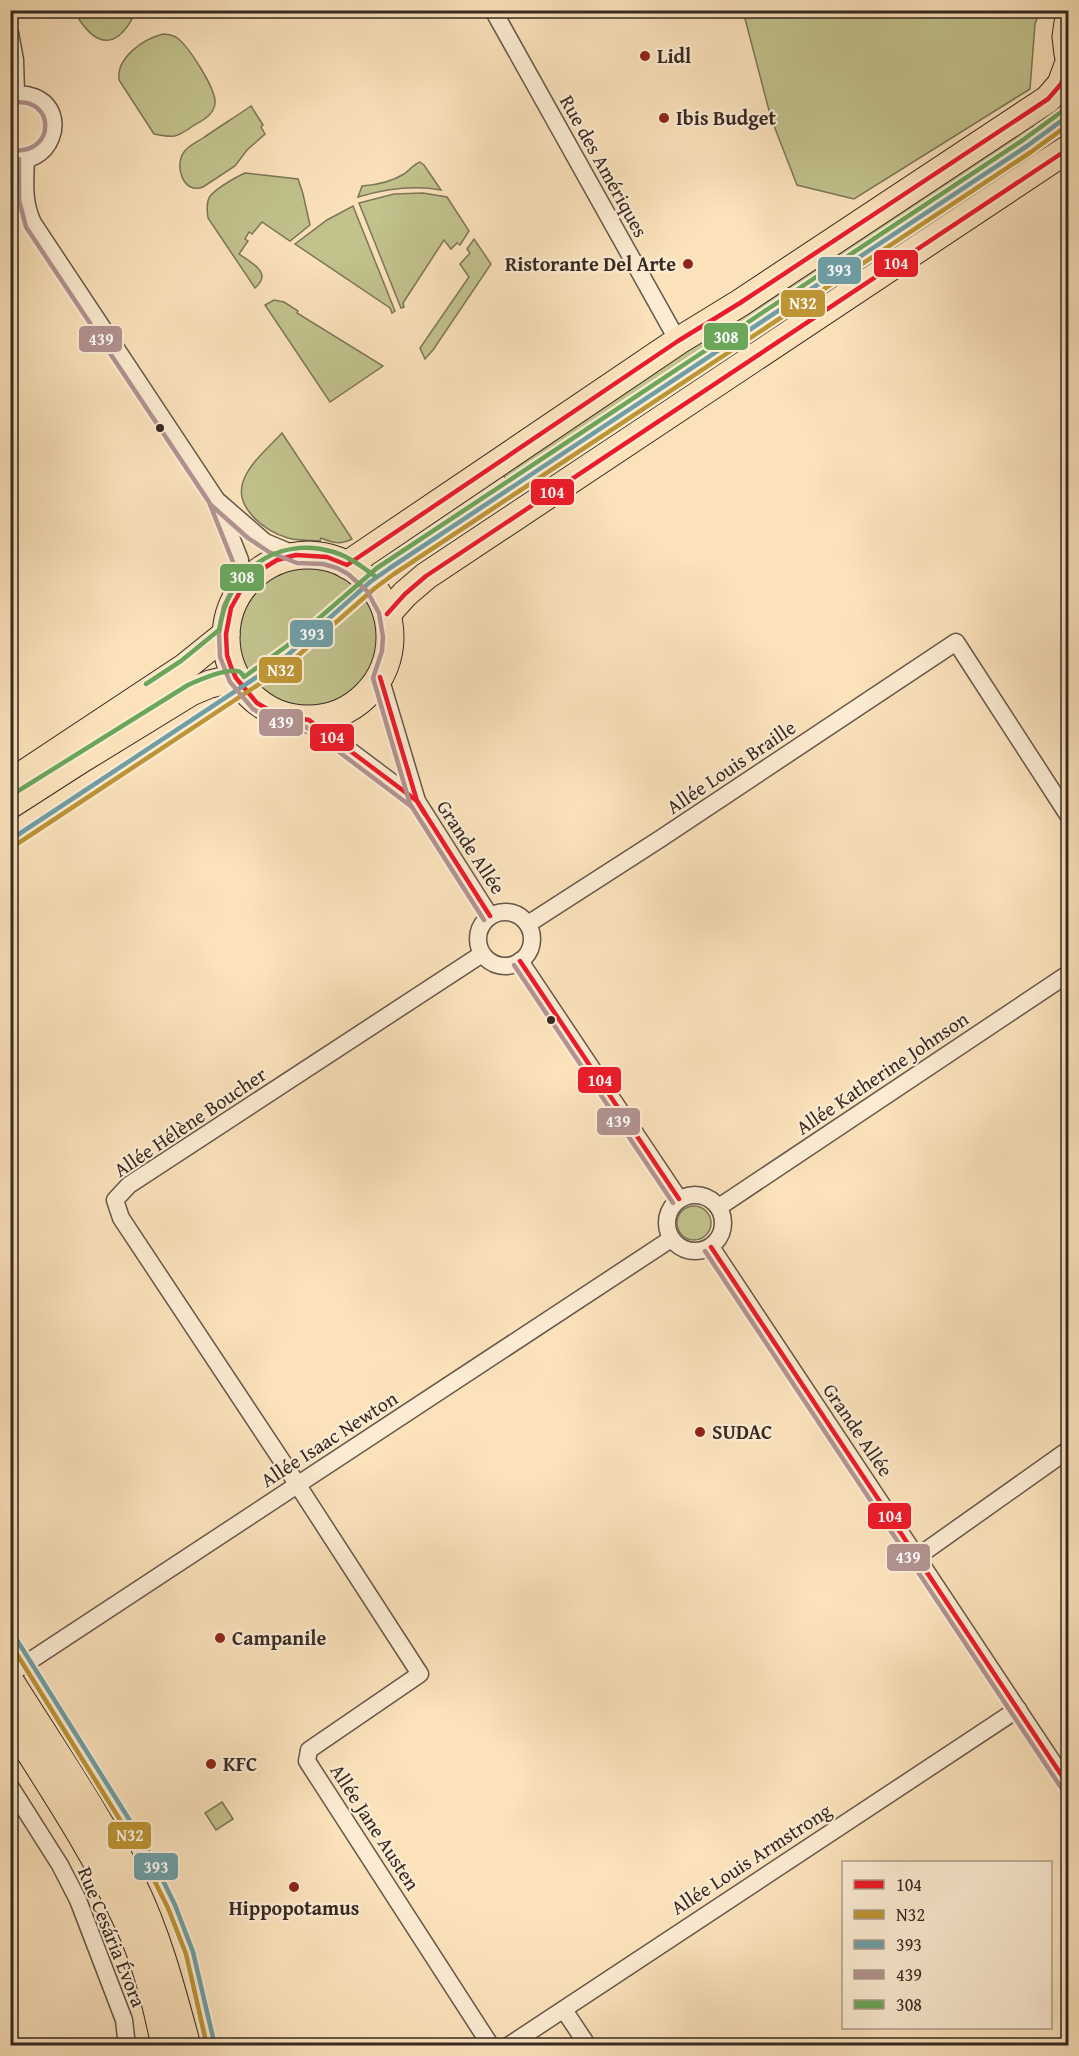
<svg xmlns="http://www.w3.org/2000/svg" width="1079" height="2056" font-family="'Gentium Book Plus',serif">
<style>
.green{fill:#c2c28d;stroke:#7c7658;stroke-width:1.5}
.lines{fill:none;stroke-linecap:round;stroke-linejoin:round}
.minor-casing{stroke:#675749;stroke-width:19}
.primary-casing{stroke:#362923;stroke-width:29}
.minor{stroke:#fcecd3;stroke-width:16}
.primary{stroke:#fbe2bb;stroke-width:27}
.bus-1-casing{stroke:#fcecd3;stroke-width:9}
.bus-2-casing{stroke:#fcecd3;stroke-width:9}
.bus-3-casing{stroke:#fcecd3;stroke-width:9}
.bus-4-casing{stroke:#fcecd3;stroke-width:9}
.bus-5-casing{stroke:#fcecd3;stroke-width:9}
.bus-1{stroke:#ed1b2a;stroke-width:4.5}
.bus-2{stroke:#be9535;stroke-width:4.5}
.bus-3{stroke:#6f9fa6;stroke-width:4.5}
.bus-4{stroke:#b29391;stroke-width:4.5}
.bus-5{stroke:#6ba65b;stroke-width:4.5}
.poi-dot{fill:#8f2418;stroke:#fcecd3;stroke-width:2}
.bus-dot{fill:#362923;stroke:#fcecd3;stroke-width:2}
.labels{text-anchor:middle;stroke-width:4.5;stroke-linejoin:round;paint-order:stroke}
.poi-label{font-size:20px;font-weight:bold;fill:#362923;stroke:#fcecd3;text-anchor:start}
.street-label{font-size:20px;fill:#362923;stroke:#fcecd3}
.line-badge{stroke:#fcecd3;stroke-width:2}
.badge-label{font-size:16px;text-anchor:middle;font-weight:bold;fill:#fff}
</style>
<rect width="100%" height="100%" fill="#fbe2bb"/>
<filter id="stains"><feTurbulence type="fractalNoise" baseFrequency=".00333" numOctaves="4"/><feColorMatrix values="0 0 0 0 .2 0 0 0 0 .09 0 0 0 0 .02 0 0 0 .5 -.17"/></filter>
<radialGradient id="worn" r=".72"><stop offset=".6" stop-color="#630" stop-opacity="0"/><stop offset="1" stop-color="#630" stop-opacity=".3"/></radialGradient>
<!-- green -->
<g class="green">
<path d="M83,10H136V11C120,46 99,52 77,16Z"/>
<path d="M743,11H1040L1035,24L1030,89L854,199L797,185L771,118Z"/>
<path d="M163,34C168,34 172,35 176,37C188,45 217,90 215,104C213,116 201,121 193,126C176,138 174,138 154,134L119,80C116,58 143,39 163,34Z"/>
<path d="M251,106L263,125L261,127L265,134L247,150L235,166L203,187C183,195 174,165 184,152C188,146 197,142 203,138C219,127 235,117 251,106Z"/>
<path d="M1028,121L1035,129L506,480L501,471Z"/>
<path d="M1045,144L1050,152L521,503L516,495Z"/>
<path d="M420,162L424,165L441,190C414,185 385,189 358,197L362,186C377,185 391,182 404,174C410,170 414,164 420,162Z"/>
<path d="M245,173L298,179L303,194L310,225L290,241L262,222L252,234L249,232L245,239L248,241L239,254C252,263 273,273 255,288L208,218C207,211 206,204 209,198C213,190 236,177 245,173Z"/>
<path d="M423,193L447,197L469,231L460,245L457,243L451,249L444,240L403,303L404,307L401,308L359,203L394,194Z"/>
<path d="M353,206L395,311L392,313L390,308L295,244L327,220Z"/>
<path d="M474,239L491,264L433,350L425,359L420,348L469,277L460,264L470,253L467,249Z"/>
<path d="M274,300L284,302L298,311L297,313L383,366L330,402L265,305Z"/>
<path d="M282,433L352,539C340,545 333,543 321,538L320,541C310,540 299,541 288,538C265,531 232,507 244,479C251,462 270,446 282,433Z"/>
<path d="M304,566L332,570L355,583C337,599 264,673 244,670C219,619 253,573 304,566Z"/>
<path d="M367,596C416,669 319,749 257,687L299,659Z"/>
<circle cx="694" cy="1223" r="17"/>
<path d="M222,1802L233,1819L216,1830L205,1813Z"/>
</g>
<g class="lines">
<defs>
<g id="minor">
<path d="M493,10L678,341"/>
<path d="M10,33L15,60L16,94"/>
<path d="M10,96C18,94 26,94 34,97C72,112 49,171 10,157"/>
<path d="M26,159C25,182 23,202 33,223L216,499L240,560L241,590"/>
<path d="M219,502L265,542L296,555"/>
<path d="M380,677L417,801L490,916"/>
<path d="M309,720L417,801"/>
<circle cx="505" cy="939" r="27"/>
<path d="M528,924L660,839L956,642L1068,815"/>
<path d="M482,954L129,1185L115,1200L121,1218L288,1470L420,1674L309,1750L307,1761L491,2046"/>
<path d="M520,961L679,1199"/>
<circle cx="695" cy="1223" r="28"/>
<path d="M719,1207L1068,974"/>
<path d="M711,1247L1068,1785"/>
<path d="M917,1557L1068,1450"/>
<path d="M10,1674L671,1239"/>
<path d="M10,1786L60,1865L78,1900L124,2020L127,2046"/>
<path d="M564,2010L588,2046"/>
<path d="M508,2046L1018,1709"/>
</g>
<g id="primary">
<path d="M1068,23L1066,37L1068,54"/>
<circle cx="308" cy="637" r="82"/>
<path d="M347,565L678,341L740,303L1048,99L1061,84L1068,65"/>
<path d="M387,614L405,594L426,576L1068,149"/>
<path d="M10,783L185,667L226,634"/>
<path d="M10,805L80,760L191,692L210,684L236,678"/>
<path d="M10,1681C52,1748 98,1814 133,1885C158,1936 172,1991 187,2046"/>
<path d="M10,1721C53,1789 97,1855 130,1927C147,1964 157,2006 165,2046"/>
</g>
</defs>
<!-- minor casing -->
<use href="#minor" class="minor-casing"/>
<!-- primary casing -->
<use href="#primary" class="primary-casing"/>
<!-- minor -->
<use href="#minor" class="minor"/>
<!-- primary -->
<use href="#primary" class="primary"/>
<defs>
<g id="bus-1">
<path d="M387,614L405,594L426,576L1068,149"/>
<path d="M380,677L417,801L425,814"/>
<path d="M490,916L417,801L309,720L276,714L257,703L236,678L231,667L227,655L226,634L231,608L241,590L256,573L277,560L296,555L327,557L347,565L678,341L740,303L1048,99L1061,84L1068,65"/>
<path d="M520,961L679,1199"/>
<path d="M711,1247L1068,1785"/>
</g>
<g id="bus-2">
<path d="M14,846L285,667L375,588L394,574L1031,152L1068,125"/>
<path d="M10,1643L140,1852L168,1908L186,1954L207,2046"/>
</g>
<g id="bus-3">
<path d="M10,840L281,661L370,582L390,568L1027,146L1068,116"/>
<path d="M10,1629L147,1848L175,1905L193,1952L215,2046"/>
</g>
<g id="bus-4">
<path d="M11,150C57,156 56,95 12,103"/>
<path d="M19,159V200L26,227L209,502L233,562V588L224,606L219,633L220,657L230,682L253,709L273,721L306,727L412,807"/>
<path d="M211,505L248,538L269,552L297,563L323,564L337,568L348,574L367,591L379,613L383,637L382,651L373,678L410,804L484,920"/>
<path d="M514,965L673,1203"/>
<path d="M705,1251L1062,1789"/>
</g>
<g id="bus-5">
<path d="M146,684L181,661L219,630C228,572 275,535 334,552C350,557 362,567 375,576"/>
<path d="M10,796L188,685C199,680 224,669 237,671C241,671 242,674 244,677L288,645L377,568L1023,140L1064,110"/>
</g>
</defs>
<!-- bus-1 casing -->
<use href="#bus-1" class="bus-1-casing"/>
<!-- bus-2 casing -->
<use href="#bus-2" class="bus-2-casing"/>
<!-- bus-3 casing -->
<use href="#bus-3" class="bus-3-casing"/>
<!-- bus-4 casing -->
<use href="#bus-4" class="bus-4-casing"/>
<!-- bus-5 casing -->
<use href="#bus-5" class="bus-5-casing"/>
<!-- bus-1 -->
<use href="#bus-1" class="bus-1"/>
<!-- bus-2 -->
<use href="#bus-2" class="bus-2"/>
<!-- bus-3 -->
<use href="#bus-3" class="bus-3"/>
<!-- bus-4 -->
<use href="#bus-4" class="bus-4"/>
<!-- bus-5 -->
<use href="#bus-5" class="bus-5"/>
</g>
<!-- markers -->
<g class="poi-dot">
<circle cx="645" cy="56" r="6"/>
<circle cx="664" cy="118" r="6"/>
<circle cx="688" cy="264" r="6"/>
<circle cx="700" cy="1432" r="6"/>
<circle cx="220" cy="1638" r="6"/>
<circle cx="211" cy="1764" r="6"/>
<circle cx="294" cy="1887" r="6"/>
</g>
<g class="bus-dot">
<circle cx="160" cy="428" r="5"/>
<circle cx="551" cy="1020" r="5"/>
</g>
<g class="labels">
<!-- poi labels -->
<g class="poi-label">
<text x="657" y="63">Lidl</text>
<text x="676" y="125">Ibis Budget</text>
<text x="676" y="271" text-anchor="end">Ristorante Del Arte</text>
<text x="712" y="1439">SUDAC</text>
<text x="232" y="1645">Campanile</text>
<text x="223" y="1771">KFC</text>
<text x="294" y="1915" text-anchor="middle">Hippopotamus</text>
</g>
<!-- street labels -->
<g class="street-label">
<text transform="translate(604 166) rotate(61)" y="7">Rue des Amériques</text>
<text transform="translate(731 767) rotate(-34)" y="7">Allée Louis Braille</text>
<text transform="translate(471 847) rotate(57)" y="7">Grande Allée</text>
<text transform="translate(882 1073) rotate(-34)" y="7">Allée Katherine Johnson</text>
<text transform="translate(190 1122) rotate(-34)" y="7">Allée Hélène Boucher</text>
<text transform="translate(858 1430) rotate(56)" y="7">Grande Allée</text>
<text transform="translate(329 1439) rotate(-33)" y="7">Allée Isaac Newton</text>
<text transform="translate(375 1827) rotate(57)" y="7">Allée Jane Austen</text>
<text transform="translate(751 1859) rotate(-33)" y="7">Allée Louis Armstrong</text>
<text transform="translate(112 1937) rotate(68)" y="7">Rue Cesária Évora</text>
</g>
</g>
<g class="line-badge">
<rect x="873" y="249" width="46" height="29" rx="6" fill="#ed1b2a"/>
<rect x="817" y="256" width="45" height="29" rx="6" fill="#6f9fa6"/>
<rect x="780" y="289" width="46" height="29" rx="6" fill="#be9535"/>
<rect x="703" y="322" width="46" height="29" rx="6" fill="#6ba65b"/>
<rect x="78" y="325" width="45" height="28" rx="6" fill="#b29391"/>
<rect x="530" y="478" width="45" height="28" rx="6" fill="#ed1b2a"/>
<rect x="219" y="563" width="46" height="29" rx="6" fill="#6ba65b"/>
<rect x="289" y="619" width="45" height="29" rx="6" fill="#6f9fa6"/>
<rect x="258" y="656" width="45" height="28" rx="6" fill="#be9535"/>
<rect x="258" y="708" width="46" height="29" rx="6" fill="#b29391"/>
<rect x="309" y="723" width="46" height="29" rx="6" fill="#ed1b2a"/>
<rect x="577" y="1066" width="45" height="28" rx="6" fill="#ed1b2a"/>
<rect x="596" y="1107" width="45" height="29" rx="6" fill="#b29391"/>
<rect x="867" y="1502" width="45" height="28" rx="6" fill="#ed1b2a"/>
<rect x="886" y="1543" width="45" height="29" rx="6" fill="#b29391"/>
<rect x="107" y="1821" width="45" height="29" rx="6" fill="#be9535"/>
<rect x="133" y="1852" width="46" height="29" rx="6" fill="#6f9fa6"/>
</g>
<g class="badge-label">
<text x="896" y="269">104</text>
<text x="839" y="276">393</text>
<text x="803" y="309">N32</text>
<text x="726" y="343">308</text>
<text x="101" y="345">439</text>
<text x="552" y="498">104</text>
<text x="242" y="583">308</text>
<text x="312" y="640">393</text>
<text x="281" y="676">N32</text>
<text x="281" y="728">439</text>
<text x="332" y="743">104</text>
<text x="600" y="1086">104</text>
<text x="618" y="1127">439</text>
<text x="890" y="1522">104</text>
<text x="908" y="1563">439</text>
<text x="130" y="1841">N32</text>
<text x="156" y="1873">393</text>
</g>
<!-- margin -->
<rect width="1079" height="2056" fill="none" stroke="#fbe2bb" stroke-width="36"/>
<rect x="12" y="12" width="1055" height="2032" fill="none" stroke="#362923" stroke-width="3"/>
<rect x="18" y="18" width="1043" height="2020" fill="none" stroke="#362923" stroke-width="1.5"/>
<!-- legend -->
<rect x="842" y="1861" width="210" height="168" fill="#fcecd3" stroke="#ad9e8d" stroke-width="1.5"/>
<rect x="854" y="1880" width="30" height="9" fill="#ed1b2a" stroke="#ad9e8d" stroke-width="1.5"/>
<text x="896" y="1891" font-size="18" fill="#362923">104</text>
<rect x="854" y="1910" width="30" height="9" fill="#be9535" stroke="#ad9e8d" stroke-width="1.5"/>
<text x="896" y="1921" font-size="18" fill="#362923">N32</text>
<rect x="854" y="1940" width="30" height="9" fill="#6f9fa6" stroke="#ad9e8d" stroke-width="1.5"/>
<text x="896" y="1951" font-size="18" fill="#362923">393</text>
<rect x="854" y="1970" width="30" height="9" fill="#b29391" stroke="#ad9e8d" stroke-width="1.5"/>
<text x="896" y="1981" font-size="18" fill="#362923">439</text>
<rect x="854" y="2000" width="30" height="9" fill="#6ba65b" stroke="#ad9e8d" stroke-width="1.5"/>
<text x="896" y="2011" font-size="18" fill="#362923">308</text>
<rect width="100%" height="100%" filter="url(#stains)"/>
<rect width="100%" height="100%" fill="url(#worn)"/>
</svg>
